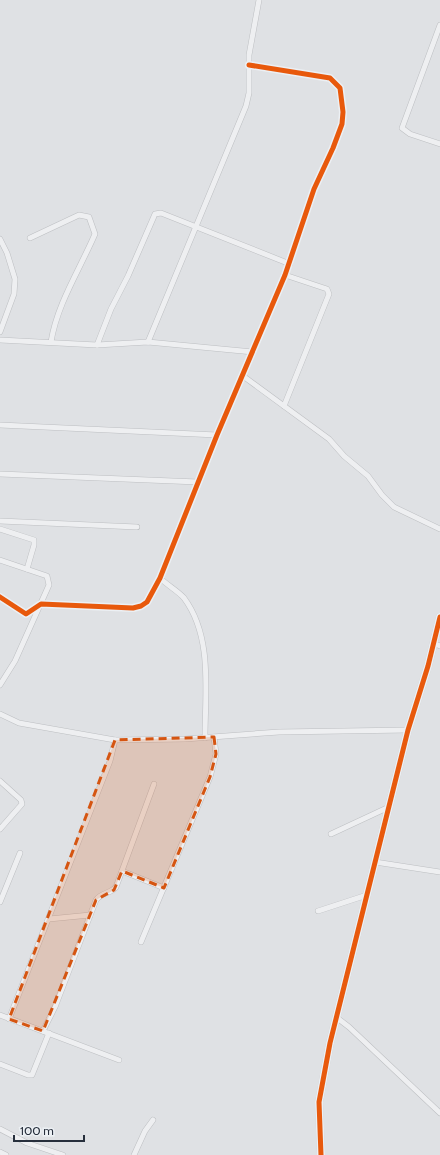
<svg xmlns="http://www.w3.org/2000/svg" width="440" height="1155" font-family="Cabin,sans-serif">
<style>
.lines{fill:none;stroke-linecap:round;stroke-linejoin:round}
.minor-casing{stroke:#bdbfc2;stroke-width:6}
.tertiary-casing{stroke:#bdbfc2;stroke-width:8}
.minor{stroke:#eeeff1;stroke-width:5}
.tertiary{stroke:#eeeff1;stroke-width:6}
.cycleway-casing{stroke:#ecf0f4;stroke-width:8}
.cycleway{stroke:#e8590c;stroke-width:5}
.marked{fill:#d55511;fill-opacity:0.2;stroke:#d55511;stroke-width:3;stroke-dasharray:8 5;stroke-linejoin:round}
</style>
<rect width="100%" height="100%" fill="#dfe1e4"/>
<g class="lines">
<defs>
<g id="minor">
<path d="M440,25L402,128L410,134L440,144"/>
<path d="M30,238L79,215L89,217L95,234C80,269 57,304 51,342"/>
<path d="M0,239L7,253L15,279L14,294L0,332"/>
<path d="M0,340L97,345L148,342L253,352"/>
<path d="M148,342L246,106L249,93V55L259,0"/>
<path d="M97,345L111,309L128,276L155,214L161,213L290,264"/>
<path d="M243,376L329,439L344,456L368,476L382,495L394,507L440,529"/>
<path d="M284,406L329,294L327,289L285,275"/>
<path d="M0,425L217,435"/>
<path d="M0,474L198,482"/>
<path d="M0,521L137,527"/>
<path d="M0,529L34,540V545L27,569"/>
<path d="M0,560L47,576L49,585L15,661L0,685"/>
<path d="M160,578C167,585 178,591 184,598C213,637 205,692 205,738"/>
<path d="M0,597L26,614L41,604L133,608L141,606L147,602L160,578L217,435L285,275L314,189L333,148L342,124L343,112L340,88L330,78L249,65"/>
<path d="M433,643L440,646"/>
<path d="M0,714L19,723L115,740L185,739L279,732L408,730"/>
<path d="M0,781L21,800L22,804L0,829"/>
<path d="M331,834L389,807"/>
<path d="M375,862L440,872"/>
<path d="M122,871L164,888"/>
<path d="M0,902L20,853"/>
<path d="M318,911L367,895"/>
<path d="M49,919L90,915"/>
<path d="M141,942L210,777L216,754L214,737"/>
<path d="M0,1015L119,1060"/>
<path d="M336,1017L349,1027L440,1113"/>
<path d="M9,1019L110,761L115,740"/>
<path d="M43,1031L55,1007L96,900C102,892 110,894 116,887L154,784"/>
<path d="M0,1064L28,1075H32L49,1033"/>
<path d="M0,1129L27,1143L63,1155"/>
<path d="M0,1152L6,1155"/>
<path d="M134,1155L145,1131L153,1120"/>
</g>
<path id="tertiary" d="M321,1155L319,1102L330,1043L408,730L428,666L440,617"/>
</defs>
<!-- minor casing -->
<use href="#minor" class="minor-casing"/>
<!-- tertiary casing -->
<use href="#tertiary" class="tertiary-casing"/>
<!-- minor -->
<use href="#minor" class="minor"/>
<!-- tertiary -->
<use href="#tertiary" class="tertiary"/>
<defs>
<g id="cycleway">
<path d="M0,597L26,614L41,604L133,608L141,606L147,602L160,578L217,435L285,275L314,189L333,148L342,124L343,112L340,88L330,78L249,65"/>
<path d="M321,1155L319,1102L330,1043L408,730L428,666L440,617"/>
</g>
</defs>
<!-- cycleway casing -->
<use href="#cycleway" class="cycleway-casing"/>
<!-- cycleway -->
<use href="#cycleway" class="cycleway"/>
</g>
<!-- marked area -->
<path class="marked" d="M214,737L216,754L210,777L164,888L122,871L114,890L96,900L43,1031L9,1019L115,740Z"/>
<!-- scale -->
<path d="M14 1135v6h70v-6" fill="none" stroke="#272f3c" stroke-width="2"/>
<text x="20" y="1135" font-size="12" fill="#272f3c" stroke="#ecf0f4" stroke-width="3" paint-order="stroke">100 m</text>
</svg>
